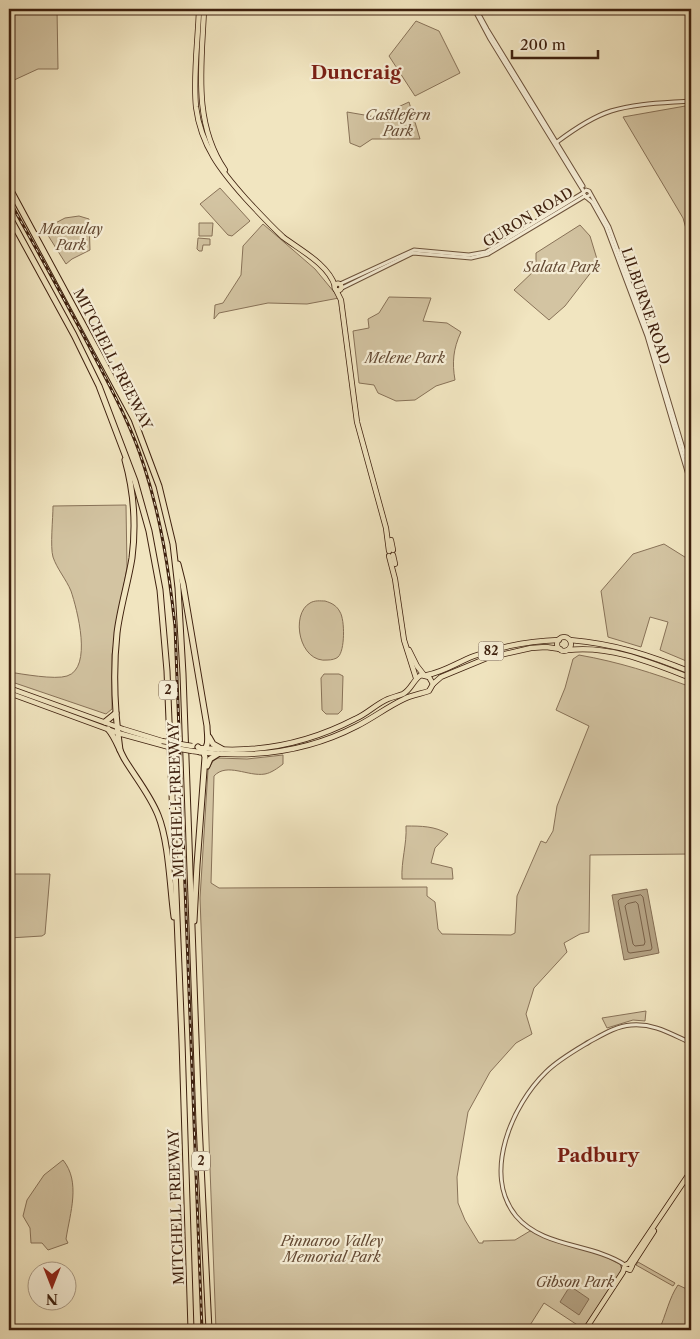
<svg xmlns="http://www.w3.org/2000/svg" width="700" height="1339" font-family="'Libre Caslon Text',serif">
<style>
.green{fill:#d3c4a2;stroke:#887258}
.water{fill:#b4a283;stroke:#856e54}
.lines{fill:none;stroke-linecap:round;stroke-linejoin:round}
.shore{stroke:#796148;stroke-width:1}
.minor-casing{stroke:#6b513a;stroke-width:5}
.major-casing{stroke:#3e200e;stroke-width:6}
.highway-casing{stroke:#3e200e;stroke-width:7}
.minor{stroke:#f6eed6;stroke-width:3}
.major{stroke:#f1e5c0;stroke-width:4.5}
.highway{stroke:#f1e5c0;stroke-width:5}
.rail-casing{stroke:#3e200e;stroke-width:3}
.rail{stroke:#f6eed6;stroke-width:1;stroke-dasharray:4;stroke-linecap:butt}
.major-bridge-casing{stroke:#3e200e;stroke-width:6;stroke-linecap:butt}
.major-bridge{stroke:#f1e5c0;stroke-width:4.5}
.labels{text-anchor:middle;stroke-width:4.5;stroke-linejoin:round;paint-order:stroke}
.shield{fill:#f6eed6;stroke:#755e4a;stroke-width:1}
.shield-label{font-size:12px;font-weight:bold;fill:#3e200e}
.park-label{font-size:14px;font-style:italic;fill:#634933;stroke:#f6eed6}
.street-label{font-size:14px;fill:#3e200e;stroke:#f6eed6}
.district-label{font-size:19px;font-weight:bold;fill:#7a1f14;stroke:#f6eed6}
</style>
<rect width="100%" height="100%" fill="#f1e5c0"/>
<filter id="stains"><feTurbulence type="fractalNoise" baseFrequency=".004" numOctaves="4"/><feColorMatrix values="0 0 0 0 .2 0 0 0 0 .09 0 0 0 0 .02 0 0 0 .5 -.17"/></filter>
<radialGradient id="worn" r=".72"><stop offset=".6" stop-color="#630" stop-opacity="0"/><stop offset="1" stop-color="#630" stop-opacity=".3"/></radialGradient>
<!-- green -->
<g class="green">
<path d="M9,9H57L58,69H38L12,81L9,76Z"/>
<path d="M416,21L439,31L460,73L415,96L389,56Z"/>
<path d="M409,102L420,139H372L360,147L350,143L347,112L376,117Z"/>
<path d="M691,105V246L683,218L623,117Z"/>
<path d="M220,188L250,221L232,236L228,235L200,204Z"/>
<path d="M79,216L89,219L90,250L72,259L66,264L44,229L65,218Z"/>
<path d="M199,223H213L212,236H199Z"/>
<path d="M263,224L315,269L339,298L307,304L268,303L219,313L214,319L215,305L223,303L241,275L243,246Z"/>
<path d="M580,225L590,236L600,269L592,271L565,306L549,320L514,290L536,269V253Z"/>
<path d="M198,238L210,239V245H203L202,251H199L197,249Z"/>
<path d="M389,297L431,298L423,321L447,323L461,332C453,349 452,363 455,380L436,386L415,400L396,401L378,393L374,385L359,383L353,331L369,328L368,319L379,313Z"/>
<path d="M126,505L127,567L112,655V709L106,714L9,681V672C22,674 55,680 67,676C93,668 77,609 71,591C66,579 57,569 53,557C50,547 53,518 53,506Z"/>
<path d="M664,544L688,559L691,558V663L660,650L668,622L650,617L641,647L608,637L601,591L633,554Z"/>
<path d="M325,601C332,603 337,606 340,612C345,620 345,651 338,657C336,659 331,660 328,660C299,664 290,614 310,603C315,600 320,601 325,601Z"/>
<path d="M579,655C619,662 653,673 691,687V854L590,855L589,932L580,934L564,943L567,952L534,988L526,1014L532,1034L516,1043L490,1072L468,1112L457,1177L458,1203L465,1220L479,1243H483V1241L515,1240L530,1231L604,1256L620,1264L622,1270L585,1330L544,1303L527,1330H216L200,898L208,770L213,761L218,758L247,759L283,755V764C278,768 271,773 265,774C248,777 227,762 214,776L211,883L219,888L427,887V896L435,902L438,929L442,934L511,935L515,933L517,896L541,841L546,843L553,831L557,806L589,726L556,710L565,688L573,659Z"/>
<path d="M324,674H339L343,676L342,710L338,714H326L322,710L321,678Z"/>
<path d="M406,826C421,826 435,826 448,834L435,848L431,863L452,868L453,879H402C401,861 407,844 406,826Z"/>
<path d="M9,874H50L45,934L42,936L9,938Z"/>
<path d="M646,1011L645,1021L633,1020L607,1028L602,1018Z"/>
<path d="M63,1160C81,1182 70,1213 66,1239L68,1243L48,1250L42,1243H31L30,1228L23,1216L27,1200L44,1175Z"/>
<path d="M638,1262L675,1283L673,1286L636,1265Z"/>
<path d="M678,1285L691,1291V1330H659C666,1315 669,1298 678,1285Z"/>
</g>
<!-- water -->
<g class="water">
<path d="M647,889L659,953L624,960L612,895Z"/>
<path d="M570,1286L589,1299L579,1315L560,1302Z"/>
</g>
<g class="lines">
<!-- shore -->
<g class="shore">
<path d="M641,895L643,897L652,948L651,950L630,953L628,952L618,901L620,899Z"/>
<path d="M636,902L638,904L645,942L644,945L635,946L633,944L625,906L627,904Z"/>
</g>
<defs>
<g id="minor">
<path d="M474,9L490,39L584,192"/>
<path d="M476,9L487,29L583,186"/>
<path d="M557,142C573,130 592,117 611,111C636,103 665,103 691,101"/>
<path d="M590,195L586,197L583,193L586,190L589,191L609,227L649,335L691,475"/>
<path d="M586,197L592,202L606,227L647,336L691,485"/>
<path d="M340,284L414,250L469,255L486,252L583,193"/>
<path d="M342,288L413,253L471,258L488,254L585,196"/>
<path d="M625,1265C592,1243 543,1248 516,1216C482,1174 512,1105 546,1072C558,1060 574,1051 589,1042C602,1035 616,1026 631,1025C654,1023 671,1034 691,1043"/>
</g>
<g id="major">
<path d="M199,9C198,41 193,75 196,107C201,146 221,171 246,199C258,212 270,225 283,237C300,250 328,264 335,286"/>
<path d="M204,9C202,63 192,122 225,170"/>
<circle cx="338" cy="287" r="3.5"/>
<path d="M336,290L341,300L357,422L386,528L389,551"/>
<path d="M391,540L393,550"/>
<path d="M393,555L395,564"/>
<path d="M389,556L395,579L404,640L416,678"/>
<circle cx="564" cy="644" r="7"/>
<path d="M570,640C616,644 649,655 691,672"/>
<path d="M409,650L417,666L424,675"/>
<path d="M568,650C611,645 652,663 691,678"/>
<path d="M427,675C444,672 458,662 474,656C502,646 530,641 559,640"/>
<path d="M9,688L123,729L162,741"/>
<path d="M9,693L118,733L169,747"/>
<path d="M202,748C256,754 307,744 355,719C367,714 376,704 388,699C393,697 398,696 403,694C411,690 413,680 421,675L429,677L433,684"/>
<path d="M192,751C249,759 305,753 357,726C373,718 387,707 404,699C412,695 420,694 429,691L433,684L441,677L487,658L531,648L546,647L560,649"/>
<path d="M629,1263L691,1171"/>
<path d="M632,1265L654,1231"/>
<path d="M585,1330L623,1272L625,1265L630,1263L632,1266L630,1270L625,1268"/>
</g>
<g id="highway">
<path d="M9,187L134,419L159,486L173,544L178,588L183,674L199,1123L209,1330"/>
<path d="M9,216L74,335L99,386L135,481L149,531L160,590L167,671L182,1041L191,1330"/>
<path d="M178,564L183,584L207,726C207,736 211,748 200,752"/>
<path d="M105,722L116,713"/>
<path d="M108,729C116,738 119,750 125,760C136,778 150,795 158,815C169,842 170,888 174,917"/>
<path d="M209,737L213,744L222,749"/>
<path d="M120,750C115,714 113,670 117,633C120,608 128,583 132,558C136,526 134,492 125,460"/>
<path d="M207,766L210,759L218,754"/>
<path d="M194,921L197,865L205,757L203,751L198,747"/>
</g>
</defs>
<!-- minor casing -->
<use href="#minor" class="minor-casing"/>
<!-- major casing -->
<use href="#major" class="major-casing"/>
<!-- highway casing -->
<use href="#highway" class="highway-casing"/>
<!-- minor -->
<use href="#minor" class="minor"/>
<!-- major -->
<use href="#major" class="major"/>
<!-- highway -->
<use href="#highway" class="highway"/>
<defs>
<path id="rail" d="M9,200C36,248 63,297 89,346C109,385 131,424 144,466C161,518 169,571 175,626L202,1330"/>
</defs>
<!-- rail casing -->
<use href="#rail" class="rail-casing"/>
<!-- rail -->
<use href="#rail" class="rail"/>
<defs>
<g id="major-bridge">
<path d="M162,741L192,746"/>
<path d="M169,747L192,751"/>
</g>
</defs>
<!-- major-bridge casing -->
<use href="#major-bridge" class="major-bridge-casing"/>
<!-- major-bridge -->
<use href="#major-bridge" class="major-bridge"/>
</g>
<g class="labels">
<!-- shield labels -->
<g class="shield">
<rect x="478.5" y="641.5" width="25" height="19" rx="4"/>
<rect x="159" y="680.5" width="18" height="19" rx="4"/>
<rect x="192" y="1151.5" width="18" height="19" rx="4"/>
</g>
<g class="shield-label">
<text x="491" y="655">82</text>
<text x="168" y="694">2</text>
<text x="201" y="1165">2</text>
</g>
<!-- park labels -->
<g class="park-label">
<text x="398" y="120">Castlefern<tspan x="398" dy="16">Park</tspan></text>
<text x="71" y="234">Macaulay<tspan x="71" dy="16">Park</tspan></text>
<text x="562" y="272">Salata Park</text>
<text x="405" y="363">Melene Park</text>
<text x="332" y="1246">Pinnaroo Valley<tspan x="332" dy="16">Memorial Park</tspan></text>
<text x="575" y="1287">Gibson Park</text>
</g>
<!-- street labels -->
<g class="street-label">
<text transform="translate(528 217) rotate(-31)" y="5">GURON ROAD</text>
<text transform="translate(646 306) rotate(71)" y="5">LILBURNE ROAD</text>
<text transform="translate(113 359) rotate(63)" y="5">MITCHELL FREEWAY</text>
<text transform="translate(176 800) rotate(-92)" y="5">MITCHELL FREEWAY</text>
<text transform="translate(176 1207) rotate(-92)" y="5">MITCHELL FREEWAY</text>
</g>
<!-- district labels -->
<g class="district-label">
<text x="356" y="79">Duncraig</text>
<text x="598" y="1162">Padbury</text>
</g>
</g>
<!-- margin -->
<rect width="700" height="1339" fill="none" stroke="#f1e5c0" stroke-width="30"/>
<rect x="10" y="10" width="680" height="1319" fill="none" stroke="#3e200e" stroke-width="2.5"/>
<rect x="15" y="15" width="670" height="1309" fill="none" stroke="#3e200e"/>
<!-- north arrow -->
<g transform="translate(52 1286) rotate(180)"><circle r="24" fill="#f6eed6" stroke="#ac9c86"/>
<path d="M0-4L9 19L0 12L-9 19Z" fill="#8f2418"/>
<text y="-8" font-size="14" font-weight="bold" text-anchor="middle" fill="#3e200e">N</text>
</g>
<!-- scale -->
<path d="M512 50v8h86v-8" fill="none" stroke="#3e200e" stroke-width="2.5"/>
<text x="520" y="50" font-size="15" fill="#3e200e" stroke="#f6eed6" stroke-width="4" paint-order="stroke">200 m</text>
<rect width="100%" height="100%" filter="url(#stains)"/>
<rect width="100%" height="100%" fill="url(#worn)"/>
</svg>
